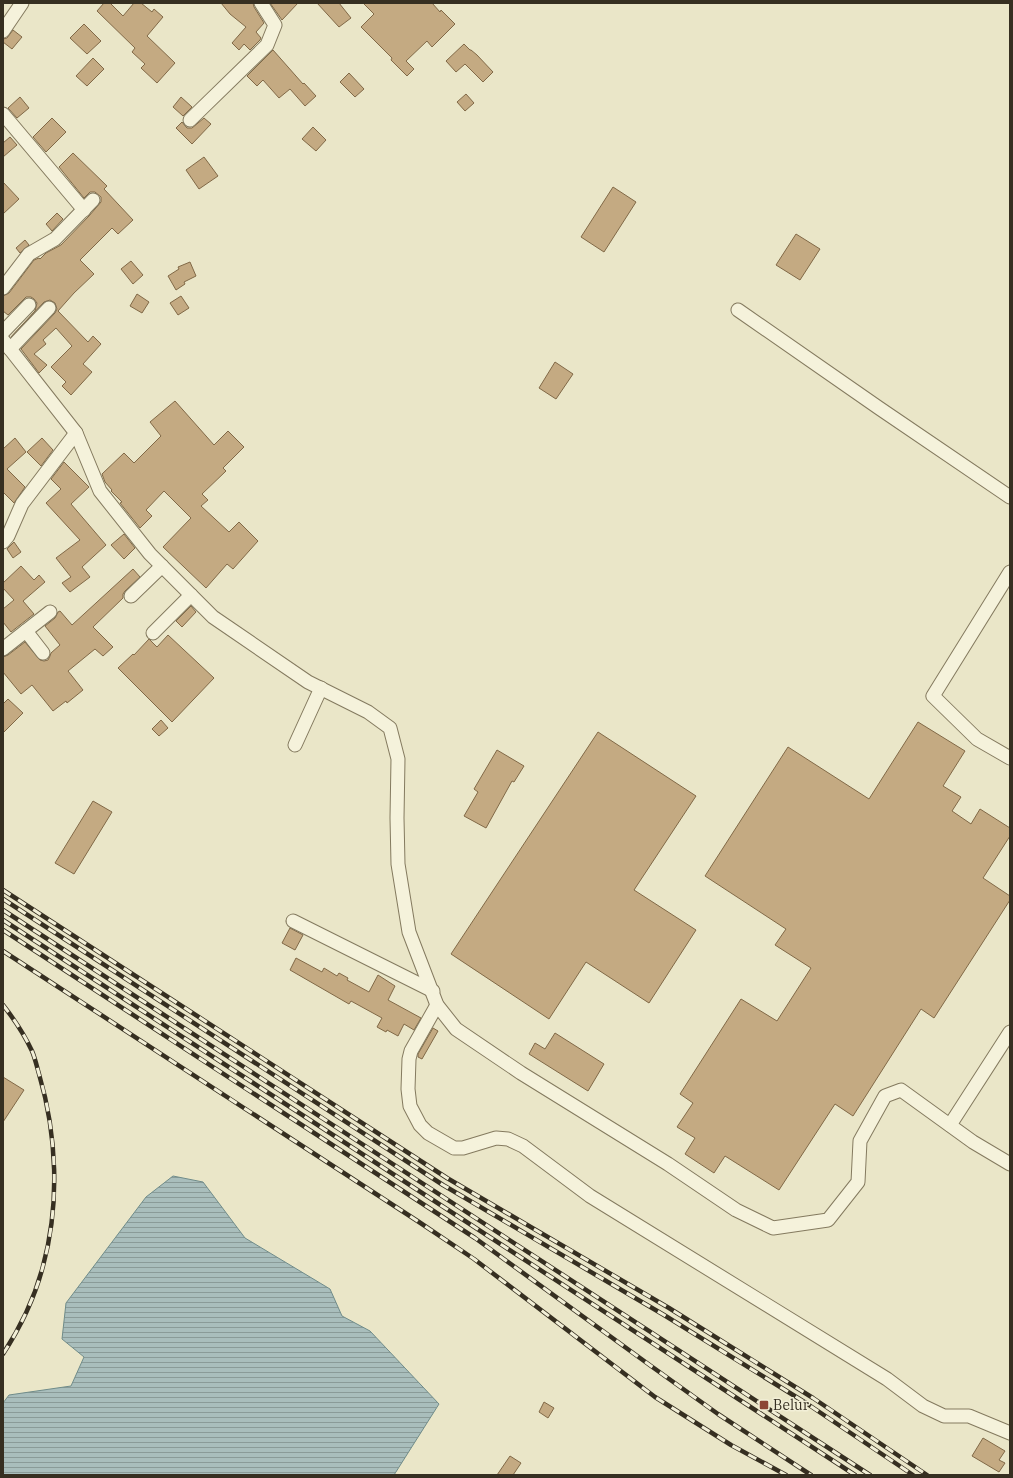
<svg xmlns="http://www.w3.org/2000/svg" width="1013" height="1478" font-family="'IBM Plex Serif',serif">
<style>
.water{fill:url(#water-rules);stroke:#708c8a}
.building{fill:#c4aa82;stroke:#816947}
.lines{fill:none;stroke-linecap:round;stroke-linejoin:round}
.minor-casing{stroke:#847a5f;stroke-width:15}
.minor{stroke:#f5f2db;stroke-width:13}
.rail-casing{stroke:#362f21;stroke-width:4.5}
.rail{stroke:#f2efd7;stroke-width:3;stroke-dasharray:9;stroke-linecap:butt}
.poi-dot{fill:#8d4535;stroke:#f2efd7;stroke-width:1.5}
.labels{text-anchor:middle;stroke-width:3;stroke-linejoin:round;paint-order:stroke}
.poi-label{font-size:14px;fill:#362f21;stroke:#f2efd7;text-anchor:start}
</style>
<defs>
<pattern id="water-rules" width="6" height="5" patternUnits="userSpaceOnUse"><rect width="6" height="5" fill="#a9bebc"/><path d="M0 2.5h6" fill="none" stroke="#8a9b98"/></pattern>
</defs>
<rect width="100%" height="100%" fill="#eae6c8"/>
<!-- water -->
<path class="water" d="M173,1176L203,1182L245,1238L330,1289L342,1316L370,1331L439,1404L394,1475H3V1403L9,1395L71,1386L84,1357L62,1339L66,1303L146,1197Z"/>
<!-- building -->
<g class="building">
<path d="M104,3H110L123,16L134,3H141L152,12L154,9L163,17L147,36L175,63L157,83L141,68L145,64L132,52L135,48L97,11Z"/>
<path d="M221,3H253L254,7L264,23L256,32L261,38L260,40L250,50L244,44L239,50L232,43L246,27L230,14Z"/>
<path d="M270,3H298L282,20Z"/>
<path d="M317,3H339L351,18L339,27Z"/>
<path d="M363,3H432L440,12L441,10L455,24L432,47L427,41L406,61L414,69L407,76L391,60L392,58L361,27L374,14Z"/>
<path d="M84,24L101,41L87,54L70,38Z"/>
<path d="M13,30L22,37L12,49L3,42V39L7,38Z"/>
<path d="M464,44L470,50H471L477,55L493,72L483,82L465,64L456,72L446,61Z"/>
<path d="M273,50L303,84L304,83L316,96L305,106L290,89L279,98L263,80L257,86L247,76Z"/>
<path d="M93,58L104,69L87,86L76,76Z"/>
<path d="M349,73L364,89L355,97L340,82Z"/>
<path d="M466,94L474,103L465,111L457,102Z"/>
<path d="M20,97L29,108L17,118L8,108Z"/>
<path d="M181,97L192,107L183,116L173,107Z"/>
<path d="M52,118L66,132L46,152L33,137Z"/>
<path d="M204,118L211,124L192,144L176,128L182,122L187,128H192Z"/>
<path d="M313,127L326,140L316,151L302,139Z"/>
<path d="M10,137L17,145L3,157V143Z"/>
<path d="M73,153L107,186L104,189L133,220L118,234L112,228L80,260L94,274L74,293L58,311L88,342L93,336L101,344L83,364L92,372L71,395L62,386L66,382L51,367L72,346L56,328L43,340L46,344L34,354L47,365L39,373L21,349L55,313L57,309L55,303L50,300L44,302L11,337L35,311L37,303L34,299L31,297H26L8,315L3,311V296L9,293L34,260L39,258L40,259L46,253L61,245L89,216L101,202V197L95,192H90L84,198L59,167Z"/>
<path d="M204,157L218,176L199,189L186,170Z"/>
<path d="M3,182L19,199L3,214Z"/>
<path d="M613,187L636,202L604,252L581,237Z"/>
<path d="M57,213L63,219L52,231L46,224Z"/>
<path d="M796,234L820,249L800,280L776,265Z"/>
<path d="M25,240L29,245L20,253L16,248Z"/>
<path d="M131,261L143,275L133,284L121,269Z"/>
<path d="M190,262L196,276L184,282L185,284L176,290L168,276L179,269L178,267Z"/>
<path d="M137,294L149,302L142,313L130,306Z"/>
<path d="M181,296L189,308L178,315L170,303Z"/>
<path d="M555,362L573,374L556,399L539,388Z"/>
<path d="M175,401L214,445L228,431L244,447L223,468L226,471L202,494L208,500L201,506L229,532L239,522L258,541L233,569L227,564L206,588L163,547L191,518L164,491L146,510L152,516L140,528L120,503L122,502L111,491L112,490L105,482L102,474L124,453L134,463L161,436L150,422Z"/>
<path d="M15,438L26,452L7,469L25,487L14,503L3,492V449Z"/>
<path d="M42,438L53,450L41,466L27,452Z"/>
<path d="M64,462L89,487L71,504L106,545L82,567L90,577L70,592L62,583L71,577L56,558L80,540L46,503L61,489L51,479Z"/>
<path d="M124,534L135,548L124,559L111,545Z"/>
<path d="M14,542L21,552L13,558L7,549Z"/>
<path d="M21,566L34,580L39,575L45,582L23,601L34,614L11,632L3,622V609L14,600L3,588V583Z"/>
<path d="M133,569L140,577L125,591L123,594V598L93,627L113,647L103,656L95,649L68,671L83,690L67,703L66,701L53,711L32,685L21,694L3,672V657L8,655L25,642L40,660L44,661L48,660L50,656L51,653L60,645L45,626L55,618L58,612L60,611L72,625Z"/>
<path d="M191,606L196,612L182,627L176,621Z"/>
<path d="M168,635L214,678L172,722L118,668L133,654L134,655L149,639L157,647Z"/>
<path d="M8,699L23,713L3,733V704Z"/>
<path d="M161,720L168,728L159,736L152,729Z"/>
<path d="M918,722L965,751L943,786L961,797L952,811L971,824L980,809L1010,828V836L983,878L1010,896V900L934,1018L921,1009L853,1116L835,1104L779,1190L725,1156L714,1173L685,1154L695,1138L677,1127L693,1103L680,1094L741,999L777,1021L811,968L775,945L786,929L705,876L788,747L869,799Z"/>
<path d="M598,732L696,796L634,890L696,930L649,1003L586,962L549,1019L451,954Z"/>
<path d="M497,750L524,766L514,782L512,781L486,828L464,816L478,792L474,789Z"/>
<path d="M93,801L112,812L74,874L55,863Z"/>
<path d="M290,928L303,935L295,950L282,943Z"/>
<path d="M296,958L322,972L324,968L337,976L339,973L348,978L347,980L369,992L378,975L395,986L388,1000L421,1018L414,1030L404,1024L398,1036L387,1030L386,1032L377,1027L382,1018L351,1001L349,1004L290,970Z"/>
<path d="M433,1028L438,1031L422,1059L418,1057V1054Z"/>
<path d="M555,1033L604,1064L588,1091L529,1054L535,1043L545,1049Z"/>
<path d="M3,1077L24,1090L3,1122Z"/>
<path d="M544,1402L554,1408L548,1418L539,1412Z"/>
<path d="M983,1438L1005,1451L999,1460L1005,1463L999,1472L972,1456Z"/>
<path d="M510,1456L521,1463L513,1475H497Z"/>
</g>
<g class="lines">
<defs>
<g id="minor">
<path d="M3,31L22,3"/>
<path d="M3,114L84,210"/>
<path d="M190,120L267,45L275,25L261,3"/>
<path d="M3,288L29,254L55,239L93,200"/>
<path d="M738,310L879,408L1010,497"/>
<path d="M3,332L29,305"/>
<path d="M3,340L76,433L100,491L150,554L213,617L308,682L368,712L390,728L398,759L397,818L398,864L409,932L437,1005L456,1029L521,1073L668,1164L736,1210L773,1228L828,1220L858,1182L860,1141L885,1096L901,1090L973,1142L1010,1164"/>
<path d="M10,349L49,308"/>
<path d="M3,542L8,536L22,504L76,433"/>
<path d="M1010,572L933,696L977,739L1010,758"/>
<path d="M131,596L162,566"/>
<path d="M26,631L43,653"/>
<path d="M153,633L191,595"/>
<path d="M3,649L50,612"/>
<path d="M295,745L321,688"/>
<path d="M293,921L433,991"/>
<path d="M437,1005L411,1051L409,1059L408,1089L410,1106L420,1125L428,1133L454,1148H463L496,1138L508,1139L523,1146L590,1196L887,1379L923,1406L944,1416H969L1010,1433"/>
<path d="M950,1125L1010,1032"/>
</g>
</defs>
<!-- minor casing -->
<use href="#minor" class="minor-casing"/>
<!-- minor -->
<use href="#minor" class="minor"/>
<defs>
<g id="rail">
<path d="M3,890L447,1178L669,1308L813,1398L927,1475"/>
<path d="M3,899L443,1185L664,1315L806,1403L913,1475"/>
<path d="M3,910L870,1475"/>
<path d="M3,920L855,1475"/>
<path d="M3,930L475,1238L651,1366L718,1414L811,1475"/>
<path d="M3,951L419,1222L474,1259L655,1397L731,1445L786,1475"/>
<path d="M3,1005C14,1019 24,1034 32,1051C35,1058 37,1067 39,1074C57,1135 60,1204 43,1266C35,1297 20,1328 3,1354"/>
</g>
</defs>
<!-- rail casing -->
<use href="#rail" class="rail-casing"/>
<!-- rail -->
<use href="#rail" class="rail"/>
</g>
<!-- markers -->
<rect class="poi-dot" x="759" y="1400" width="10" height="10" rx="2"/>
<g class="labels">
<!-- poi labels -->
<g class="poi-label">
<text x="773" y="1410">Belur</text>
</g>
</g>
<!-- border -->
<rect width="1013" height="1478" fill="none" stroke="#362f21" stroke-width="8"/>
</svg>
